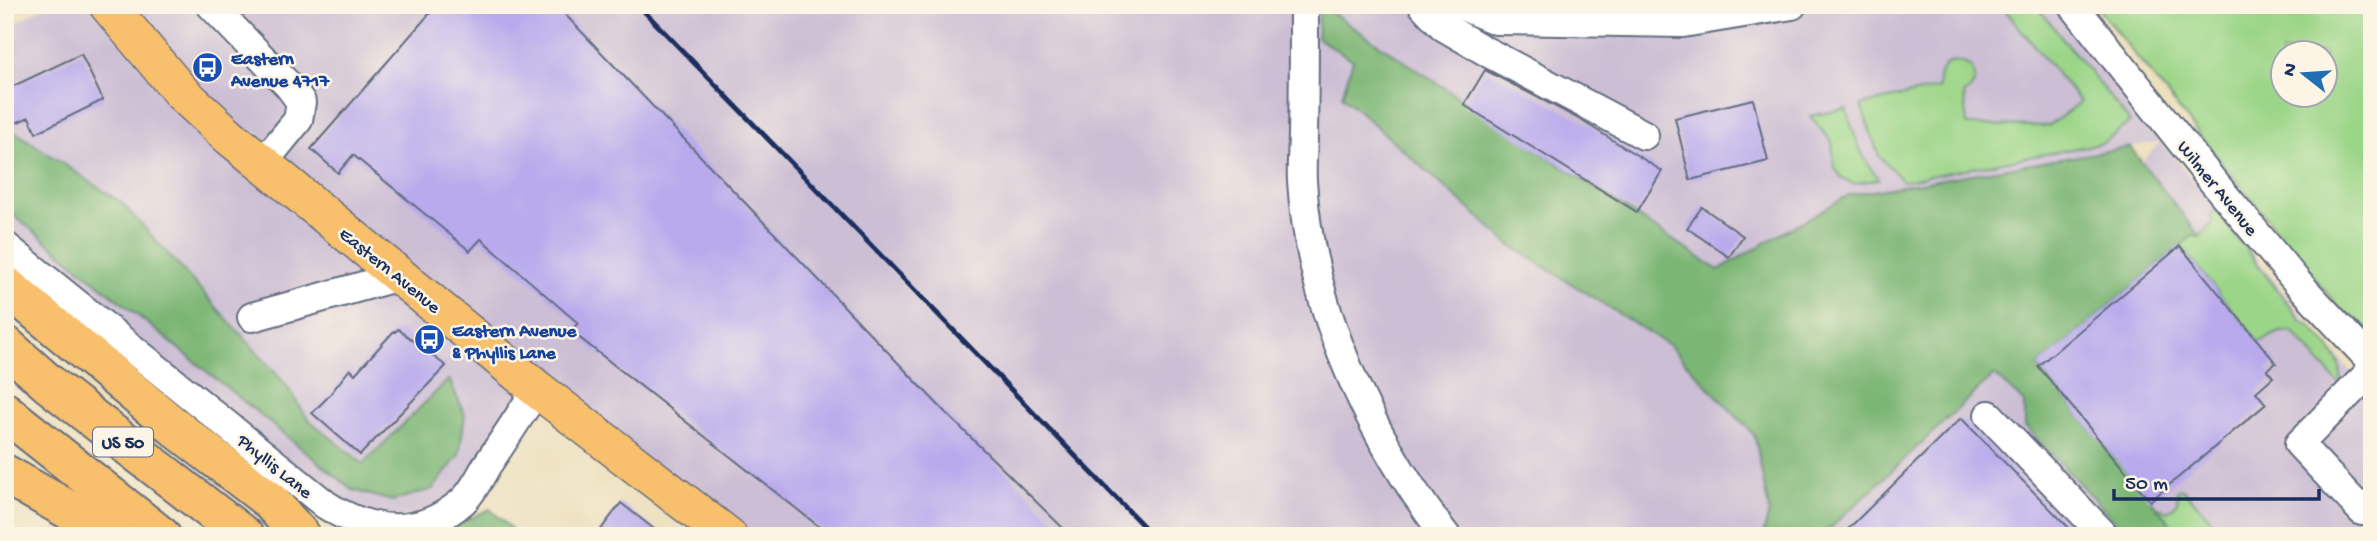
<svg xmlns="http://www.w3.org/2000/svg" width="2377" height="541" font-family="'Gochi Hand',sans-serif">
<style>
.industrial{fill:#ccbed4;fill-rule:evenodd}
.green{fill:#9bd588;stroke:#5b8273;stroke-width:2;fill-rule:evenodd}
.forest{fill:#7cb674;stroke:#4c7269;stroke-width:2}
.building{fill:#b8aaed}
.lines{fill:none;stroke-linecap:round;stroke-linejoin:round}
.minor-casing{stroke:#646d7f;stroke-width:32}
.major-casing{stroke:#646d7f;stroke-width:40}
.highway-casing{stroke:#646d7f;stroke-width:42}
.minor{stroke:#fff;stroke-width:28}
.major{stroke:#f8bf6c;stroke-width:37}
.highway{stroke:#f8bf6c;stroke-width:38}
.rail{stroke:#1b2f5e;stroke-width:5}
.labels{text-anchor:middle;stroke-width:5;stroke-linejoin:round;paint-order:stroke}
.shield{fill:#fcf5e5;stroke:#5e6a86;stroke-width:2}
.shield-label{font-size:18px;font-weight:bold;fill:#1b2f5e}
.transit-label{font-size:19px;font-weight:bold;fill:#164399;stroke:#fcf5e5;text-anchor:start}
.street-label{font-size:19px;fill:#1b2f5e;stroke:#fcf5e5}
</style>
<rect width="100%" height="100%" fill="#fcf5e5"/>
<filter id="ink" filterUnits="userSpaceOnUse"><feTurbulence type="fractalNoise" baseFrequency=".0143" numOctaves="2"/><feDisplacementMap in="SourceGraphic" scale="14" xChannelSelector="R" yChannelSelector="G"/><feConvolveMatrix kernelMatrix="1 2 1 2 8 2 1 2 1" color-interpolation-filters="sRGB"/></filter>
<filter id="wash" filterUnits="userSpaceOnUse"><feTurbulence type="fractalNoise" baseFrequency=".00686" numOctaves="4" result="noise"/><feDisplacementMap in="SourceGraphic" scale="28" xChannelSelector="R" yChannelSelector="G"/><feGaussianBlur stdDeviation="1.57" result="paint"/><feColorMatrix in="noise" values="0 0 0 0 0 0 0 0 0 0 0 0 0 0 0 0 0 1.4 0 .05"/><feComposite in="paint" operator="in"/></filter>
<g filter="url(#wash)">
<rect width="100%" height="100%" fill="#ecdfbc"/>
<!-- industrial -->
<path class="industrial" d="M47,5H2065L2161,141L2309,324L2372,396V536H728L537,390L465,499L371,527L5,246V29ZM2159,142H2160L1885,450L1849,195Z"/>
<!-- green -->
<g class="green">
<path d="M2001,5H2036L2130,122L2103,143L1903,181L1879,156L1861,105L1939,88C1935,39 2000,68 1964,95L1967,125L2049,126L2080,102Z"/>
<path d="M2095,5H2372V346L2352,324ZM2282,52H2324V94H2282Z"/>
<path d="M1846,109C1854,134 1861,159 1879,179L1853,184L1841,178L1834,166L1832,142L1810,116Z"/>
<path d="M2216,210L2302,322L2309,324C2324,343 2346,359 2340,385L2292,331L2280,332L2259,342L2180,246L2192,235L2200,236L2213,223L2210,215Z"/>
<path d="M2181,489L2184,490L2226,536H2180L2157,510L2159,507L2167,512C2176,506 2179,503 2177,492Z"/>
</g>
<!-- forest -->
<g class="forest">
<path d="M1320,5L1718,270L1849,195L2130,147L2200,237L2192,236L2038,366L2181,536H2129L2025,426V403L1994,375L1822,536H1763L1769,511L1755,436L1670,346L1510,245L1342,96L1353,60L1317,38Z"/>
<path d="M5,125L122,203L284,382L308,419L363,464L449,379L465,415L459,455L433,489L392,501L353,490L5,208Z"/>
<path d="M490,509L519,536H431Z"/>
</g>
<g id="blocks">
<!-- building -->
<g class="building">
<path d="M437,5H556L946,413L1071,536H831L571,331L578,323L481,239L470,251L353,155L338,173L311,149Z"/>
<path d="M81,54L103,100L36,133L29,117L5,128V90Z"/>
<path d="M1485,70L1579,119L1662,171L1637,212L1464,105Z"/>
<path d="M1753,99L1768,161L1690,180L1675,118Z"/>
<path d="M1702,207L1743,236L1729,257L1687,228Z"/>
<path d="M2180,246L2276,363L2267,370L2273,377L2256,392L2266,404L2150,501L2038,366Z"/>
<path d="M398,329L446,366L360,455L312,413L327,398L350,369L355,374L394,331L395,332Z"/>
<path d="M1961,418L2077,536H1841Z"/>
<path d="M621,503L663,536H596Z"/>
</g>
</g>
</g>
<g filter="url(#ink)">
<use href="#blocks" fill-opacity="0" stroke="#646d7f" stroke-width="2"/>
<g class="lines">
<defs>
<g id="minor">
<path d="M211,5L289,86L301,102L298,120L262,164"/>
<path d="M1304,5C1304,48 1304,90 1303,133C1303,149 1301,165 1302,181C1310,308 1369,436 1446,536"/>
<path d="M1423,5L1444,27L1487,52L1644,135"/>
<path d="M1460,5L1496,20L1683,23L1792,5"/>
<path d="M2073,5L2211,179L2298,283L2372,362"/>
<path d="M5,246L326,505C371,534 420,539 463,501C473,492 480,477 487,465C504,440 520,415 537,389"/>
<path d="M252,317L399,276"/>
<path d="M2372,370L2299,444L2362,511L2372,502"/>
<path d="M1989,415L2105,536"/>
</g>
<path id="major" d="M108,5L181,92L230,137L537,389L728,536"/>
<g id="highway">
<path d="M5,285L177,429L269,500L301,536"/>
<path d="M5,345L50,385L244,536"/>
<path d="M5,412L161,536"/>
<path d="M5,474L115,536"/>
</g>
</defs>
<!-- minor casing -->
<use href="#minor" class="minor-casing"/>
<!-- major casing -->
<use href="#major" class="major-casing"/>
<!-- highway casing -->
<use href="#highway" class="highway-casing"/>
<!-- minor -->
<use href="#minor" class="minor"/>
<!-- major -->
<use href="#major" class="major"/>
<!-- highway -->
<use href="#highway" class="highway"/>
<!-- rail -->
<path class="rail" d="M638,5L1153,536"/>
</g>
</g>
<!-- icons -->
<defs>
<symbol id="bus-disc" viewBox="-11 -11 22 22"><circle r="9.5" fill="#1a4fb4" stroke="#fcf5e5"/><path d="M-5-6H5V4H4V6H2V4H-2V6H-4V4H-5ZM-3.5-4V0h7V-4ZM-3.5 1.2v1.5H-2V1.2ZM2 1.2v1.5H3.5V1.2Z" fill="#fff"/></symbol>
</defs>
<g fill-rule="evenodd">
<use href="#bus-disc" x="190" y="50" width="35" height="35"/>
<use href="#bus-disc" x="412" y="322" width="35" height="35"/>
</g>
<g class="labels">
<!-- shield labels -->
<rect class="shield" x="93" y="427.5" width="60" height="29" rx="5"/>
<g class="shield-label">
<text x="123" y="448">US 50</text>
</g>
<!-- transit labels -->
<g class="transit-label">
<text x="231" y="64">Eastern<tspan x="231" dy="22">Avenue 4717</tspan></text>
<text x="452" y="336">Eastern Avenue<tspan x="452" dy="22">&amp; Phyllis Lane</tspan></text>
</g>
<!-- street labels -->
<g class="street-label">
<text transform="translate(2219 187) rotate(51)" y="7">Wilmer Avenue</text>
<text transform="translate(391 269) rotate(39)" y="7">Eastern Avenue</text>
<text transform="translate(276 465) rotate(39)" y="7">Phyllis Lane</text>
</g>
</g>
<!-- margin -->
<rect width="2377" height="541" fill="none" stroke="#fcf5e5" stroke-width="28"/>
<!-- north arrow -->
<g transform="translate(2304 74) rotate(287)"><circle r="33" fill="#fcf5e5" stroke="#a2a6af" stroke-width="2"/>
<path d="M0-5L12 26L0 18L-12 26Z" fill="#1f6fb2"/>
<text y="-10" font-size="19" font-weight="bold" text-anchor="middle" fill="#1b2f5e">N</text>
</g>
<!-- scale -->
<path d="M2114 489v10h205v-10" fill="none" stroke="#1b2f5e" stroke-width="3.5"/>
<text x="2125" y="489" font-size="21" fill="#1b2f5e" stroke="#fcf5e5" stroke-width="5" paint-order="stroke">50 m</text>
</svg>
